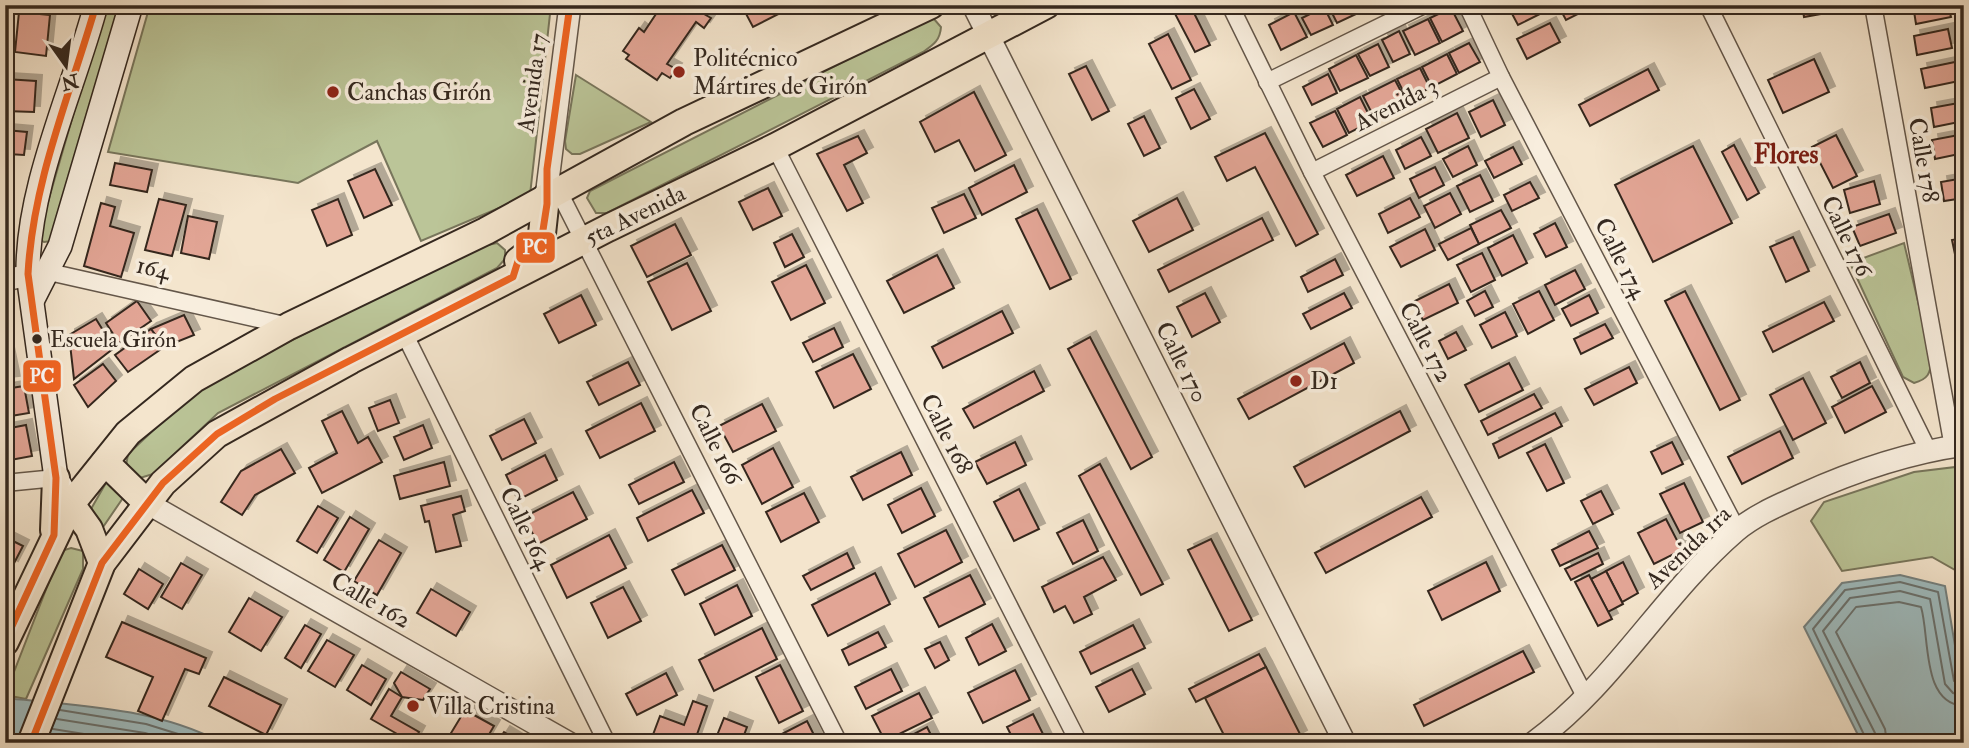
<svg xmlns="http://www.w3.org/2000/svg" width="1969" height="748" font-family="'IM FELL Double Pica',serif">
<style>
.green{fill:#bbc598;stroke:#78765c;stroke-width:2}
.water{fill:#9fbdc1;stroke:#748180;stroke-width:2}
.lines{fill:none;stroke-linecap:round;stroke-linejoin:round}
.shore{stroke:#6a7270;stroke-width:2}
.building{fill:#e2a595;stroke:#34281f;stroke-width:2;filter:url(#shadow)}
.minor-casing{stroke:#64574a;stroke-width:19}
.tertiary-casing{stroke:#64574a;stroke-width:24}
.secondary-casing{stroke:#34281f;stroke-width:26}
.trunk-casing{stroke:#34281f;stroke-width:30}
.minor{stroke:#f8eede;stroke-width:16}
.tertiary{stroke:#f8eede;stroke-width:21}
.secondary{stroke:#f8eede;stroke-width:23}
.trunk{stroke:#f4e5cd;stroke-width:26}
.bus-1-casing{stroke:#f8eede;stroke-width:12}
.bus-1{stroke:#f26522;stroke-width:7}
.poi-dot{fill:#8f2418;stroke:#f8eede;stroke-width:2.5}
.bus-dot{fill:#34281f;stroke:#f8eede;stroke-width:2.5}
.labels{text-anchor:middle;stroke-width:7;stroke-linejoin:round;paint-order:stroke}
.bus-label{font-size:22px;fill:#34281f;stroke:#f8eede;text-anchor:start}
.poi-label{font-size:24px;fill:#34281f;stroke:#f8eede;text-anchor:start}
.street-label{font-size:24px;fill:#34281f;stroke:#f8eede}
.neighbourhood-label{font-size:26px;font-weight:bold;fill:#7a1f14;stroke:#f8eede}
.line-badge{stroke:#f8eede;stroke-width:2.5}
.badge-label{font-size:19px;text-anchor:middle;font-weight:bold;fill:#fff}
</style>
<defs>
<filter id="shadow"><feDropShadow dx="6" dy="-6" stdDeviation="0" flood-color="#0004"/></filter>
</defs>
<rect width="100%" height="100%" fill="#f4e5cd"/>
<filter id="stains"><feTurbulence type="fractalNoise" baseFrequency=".00286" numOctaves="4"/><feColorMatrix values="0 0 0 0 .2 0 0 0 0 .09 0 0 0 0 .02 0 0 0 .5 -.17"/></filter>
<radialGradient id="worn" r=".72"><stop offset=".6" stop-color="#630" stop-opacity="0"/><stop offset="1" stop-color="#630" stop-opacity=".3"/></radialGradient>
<!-- green -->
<g class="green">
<path d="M105,5H119L51,241L44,242L39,239V233Z"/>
<path d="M150,5H551L530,195L421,241L377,141L298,183L108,152Z"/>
<path d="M934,19L941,27C940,41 933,45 923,52L607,213H596L587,198L590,191L925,20Z"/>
<path d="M576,75L651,122L580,154H572L566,149L565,141Z"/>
<path d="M497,243L505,250V259L497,268L218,413L153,474L140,478L126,466L128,454L193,393L276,348L479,247Z"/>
<path d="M1904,243L1932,360C1930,374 1928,379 1914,383L1903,377L1850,263Z"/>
<path d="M1964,466V575L1932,557L1842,571L1811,521L1824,502L1914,472Z"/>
<path d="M107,481L125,495L101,530L91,509Z"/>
<path d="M71,548L83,551V569L26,699L5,695L61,551Z"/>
</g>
<!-- water -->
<g class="water">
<path d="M1900,575L1945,586L1964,699V743H1862L1804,627L1842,583Z"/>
<path d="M5,698C75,705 158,708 222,743H5Z"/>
</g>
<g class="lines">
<!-- shore -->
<g class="shore">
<path d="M60,710L146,724L207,743"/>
<path d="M57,719L145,733L177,743"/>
<path d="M53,729L140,743"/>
<path d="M1868,743L1813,629L1845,590L1900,582L1938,592L1954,681L1964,687"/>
<path d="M1877,743L1875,733L1823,631L1850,598L1900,591L1930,599L1945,684L1953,693L1964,696"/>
<path d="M1887,743L1885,729L1836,632L1856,607L1899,602L1921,607C1930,636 1921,704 1964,706"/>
</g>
</g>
<!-- building -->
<g class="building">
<path d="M662,5H710L704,14L711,18L704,28L696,22L667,64L676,69L670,78L662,73L657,80L626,59L629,55L623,51L639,28L644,32Z"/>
<path d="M754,5H796L753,27L744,10Z"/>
<path d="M1183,5H1190L1210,45L1195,52L1173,10Z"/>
<path d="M1328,5H1351L1356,14L1337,23Z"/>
<path d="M1514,5H1539L1542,13L1518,25L1509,8Z"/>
<path d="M1558,5H1594V6L1566,20Z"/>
<path d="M1802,5H1853L1854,8L1804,17Z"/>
<path d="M1913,5H1948L1951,17L1916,24Z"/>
<path d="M1324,7L1333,25L1311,35L1302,18Z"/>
<path d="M1451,8L1463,31L1442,42L1430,18Z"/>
<path d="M19,12L50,15L46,56L15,52Z"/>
<path d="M1294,12L1307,37L1281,50L1269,25Z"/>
<path d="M1428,19L1440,43L1415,55L1403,31Z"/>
<path d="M1550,23L1560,42L1527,59L1517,39Z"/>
<path d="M1948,29L1952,48L1917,55L1914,36Z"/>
<path d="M1399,31L1410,54L1393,62L1382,40Z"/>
<path d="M1168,34L1191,80L1172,89L1149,44Z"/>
<path d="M1469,43L1480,62L1459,73L1449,53Z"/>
<path d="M1378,44L1389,67L1370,76L1358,54Z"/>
<path d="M1447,54L1457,74L1432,87L1422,67Z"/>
<path d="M1356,55L1368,78L1340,91L1329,69Z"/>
<path d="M1814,59L1829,92L1783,113L1768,80Z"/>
<path d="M1955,62L1959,81L1925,88L1921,69Z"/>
<path d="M1086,66L1109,111L1092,120L1069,74Z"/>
<path d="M1420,68L1430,88L1407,99L1397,79Z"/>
<path d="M1648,69L1659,90L1590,126L1579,105Z"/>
<path d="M1328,74L1337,93L1312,105L1303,87Z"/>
<path d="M5,79L36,81L34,112L5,111Z"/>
<path d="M1395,80L1407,103L1375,119L1363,96Z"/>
<path d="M1194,89L1210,119L1191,129L1176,98Z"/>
<path d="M974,92L1006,155L975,171L959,140L935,152L920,122Z"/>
<path d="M1360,97L1372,121L1349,133L1337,109Z"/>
<path d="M1493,100L1505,125L1481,137L1469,112Z"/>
<path d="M1964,102V121L1934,127L1931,108Z"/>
<path d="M1335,111L1347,135L1323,147L1310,123Z"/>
<path d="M1457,113L1469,138L1438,153L1426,129Z"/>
<path d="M1144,116L1160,148L1144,156L1128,124Z"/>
<path d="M5,130L27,132L24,155L8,154L5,180Z"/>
<path d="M1265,133L1318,234L1296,246L1255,167L1227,181L1215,157Z"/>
<path d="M1964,134V153L1935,159L1932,140Z"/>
<path d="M1836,135L1857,176L1833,188L1812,147Z"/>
<path d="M858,136L867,153L844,165L863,203L847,211L817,154Z"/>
<path d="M1421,137L1431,156L1405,169L1396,150Z"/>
<path d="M1734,145L1759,193L1747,200L1722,152Z"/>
<path d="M1468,146L1477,165L1453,177L1443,159Z"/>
<path d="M1693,146L1732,223L1653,262L1615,185Z"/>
<path d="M1513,147L1522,164L1494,178L1485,161Z"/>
<path d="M1383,156L1394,178L1357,196L1346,175Z"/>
<path d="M115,163L152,170L147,192L110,185Z"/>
<path d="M1014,165L1027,192L982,215L969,188Z"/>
<path d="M1435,167L1444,185L1419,198L1410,179Z"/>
<path d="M375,169L392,205L364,218L348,181Z"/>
<path d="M1480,175L1493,201L1470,212L1457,186Z"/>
<path d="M1964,178V198L1944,201L1941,182Z"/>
<path d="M1874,181L1880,204L1850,213L1844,190Z"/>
<path d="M1530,182L1539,198L1512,211L1504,195Z"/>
<path d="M768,188L782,216L753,230L739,202Z"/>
<path d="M1450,193L1461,214L1435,228L1424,206Z"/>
<path d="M964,194L976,218L944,233L932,208Z"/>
<path d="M1177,198L1193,230L1149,252L1133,221Z"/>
<path d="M1410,198L1420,217L1388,233L1379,214Z"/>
<path d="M159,199L186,205L172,256L145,250Z"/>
<path d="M338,199L352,235L327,246L312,210Z"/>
<path d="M101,203L115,207L110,226L134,233L121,277L84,266Z"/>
<path d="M1037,209L1071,279L1050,289L1016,219Z"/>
<path d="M1501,210L1511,228L1479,244L1470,225Z"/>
<path d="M1889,214L1896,233L1860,246L1852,227Z"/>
<path d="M188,216L217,222L209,259L181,253Z"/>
<path d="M1262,218L1273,240L1169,292L1158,270Z"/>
<path d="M1555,223L1567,247L1546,257L1534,234Z"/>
<path d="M675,224L691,255L647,277L631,246Z"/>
<path d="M1471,228L1479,244L1448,260L1439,244Z"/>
<path d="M1425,229L1435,250L1401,267L1390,247Z"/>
<path d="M792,234L804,257L785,267L774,243Z"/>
<path d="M1513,235L1527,263L1502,276L1488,248Z"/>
<path d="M1793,237L1809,271L1786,282L1770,247Z"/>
<path d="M1964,238V257L1956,259L1952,240Z"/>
<path d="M1482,253L1495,280L1471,292L1457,265Z"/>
<path d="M937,255L954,288L904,313L887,281Z"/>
<path d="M1335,259L1343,275L1308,292L1301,277Z"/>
<path d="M687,263L711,311L672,330L648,282Z"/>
<path d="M806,265L825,303L791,320L772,282Z"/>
<path d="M1575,270L1585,289L1555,305L1545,285Z"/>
<path d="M1449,284L1458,303L1423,320L1413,302Z"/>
<path d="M1485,291L1493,307L1475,316L1467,301Z"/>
<path d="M1539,291L1554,320L1528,334L1513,304Z"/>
<path d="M1685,291L1740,400L1720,410L1665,301Z"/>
<path d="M1205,293L1220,322L1192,337L1177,307Z"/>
<path d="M1344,293L1352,308L1311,329L1303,314Z"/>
<path d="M581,295L596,325L559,343L544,314Z"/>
<path d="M1589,295L1598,313L1571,326L1562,309Z"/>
<path d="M137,301L151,321L119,343L106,323Z"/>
<path d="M1824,302L1834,321L1773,352L1763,332Z"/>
<path d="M1002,311L1013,333L943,368L932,347Z"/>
<path d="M1505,312L1517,336L1492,348L1480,325Z"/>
<path d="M184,315L194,335L164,347L151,329Z"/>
<path d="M96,319L114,348L74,379L69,335Z"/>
<path d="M1605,324L1613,338L1581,354L1574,339Z"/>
<path d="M834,328L843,347L813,362L803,343Z"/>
<path d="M151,329L164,347L128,372L115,355Z"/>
<path d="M1456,332L1466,350L1448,359L1439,341Z"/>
<path d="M1090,337L1152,457L1131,469L1068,349Z"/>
<path d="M1344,343L1354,363L1249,419L1238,399Z"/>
<path d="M8,353L14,382L5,383V354Z"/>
<path d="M853,354L871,389L834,408L816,372Z"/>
<path d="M628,362L640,385L599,405L587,382Z"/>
<path d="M1860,362L1870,383L1842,398L1831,377Z"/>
<path d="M1509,363L1523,390L1479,412L1465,385Z"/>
<path d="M103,364L116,381L88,407L74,385Z"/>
<path d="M1629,367L1637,383L1594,405L1585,389Z"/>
<path d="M1034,371L1044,391L974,428L963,409Z"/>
<path d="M1803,378L1826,423L1793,440L1770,395Z"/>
<path d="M24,386L29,413L5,417V389Z"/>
<path d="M1872,386L1886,412L1845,433L1832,407Z"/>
<path d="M1534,394L1542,408L1488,435L1481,421Z"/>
<path d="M390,400L399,423L378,431L369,408Z"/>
<path d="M641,403L655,431L600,458L586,431Z"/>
<path d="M762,404L776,431L733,452L719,426Z"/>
<path d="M342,411L358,443L368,437L382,462L322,493L309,468L337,453L322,421Z"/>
<path d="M1400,411L1410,431L1305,487L1294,467Z"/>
<path d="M1555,413L1562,426L1499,458L1493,444Z"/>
<path d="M524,419L536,443L502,460L490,436Z"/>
<path d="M26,425L32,456L5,461V429Z"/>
<path d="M423,425L432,448L404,460L394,437Z"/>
<path d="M1780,431L1793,458L1742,484L1728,457Z"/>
<path d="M1015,442L1026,465L987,484L975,462Z"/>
<path d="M1672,442L1683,464L1662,474L1651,452Z"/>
<path d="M1545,444L1564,483L1547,491L1527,453Z"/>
<path d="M773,448L793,487L762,504L742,465Z"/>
<path d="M281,449L295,473L255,495L242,515L221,502L241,471Z"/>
<path d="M901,452L912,475L863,500L851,477Z"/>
<path d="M545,455L557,480L518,500L506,475Z"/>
<path d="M444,462L450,486L400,499L394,476Z"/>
<path d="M674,462L684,482L639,504L629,485Z"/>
<path d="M1100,464L1163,584L1141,595L1079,476Z"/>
<path d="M1684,483L1703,522L1680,533L1660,494Z"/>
<path d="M921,488L935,516L902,533L888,505Z"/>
<path d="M1019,489L1039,529L1014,541L994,502Z"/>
<path d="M692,490L704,513L648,541L637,518Z"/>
<path d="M1601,491L1613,514L1593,524L1581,501Z"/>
<path d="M573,492L587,519L538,544L524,517Z"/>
<path d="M804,493L819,522L781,542L766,512Z"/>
<path d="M461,496L465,511L453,515L461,546L436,552L429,521L425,522L421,506Z"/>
<path d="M1421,497L1432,517L1326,573L1315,553Z"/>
<path d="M318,506L338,518L317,553L297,541Z"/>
<path d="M350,517L369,529L344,572L324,560Z"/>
<path d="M1666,519L1682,550L1654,564L1638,533Z"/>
<path d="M1083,520L1098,551L1073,564L1057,533Z"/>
<path d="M946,530L962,562L915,587L898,554Z"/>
<path d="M1589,531L1598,548L1560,566L1552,550Z"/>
<path d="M609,535L626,568L567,598L551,565Z"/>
<path d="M5,537L23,546L12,567L5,563Z"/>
<path d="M1211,539L1252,620L1229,631L1188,550Z"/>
<path d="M379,540L401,553L377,595L354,581Z"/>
<path d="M722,545L735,570L685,595L672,570Z"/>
<path d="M847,553L854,568L811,590L803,576Z"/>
<path d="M1598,553L1603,564L1571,580L1565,569Z"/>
<path d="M1103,557L1116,580L1084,597L1092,614L1074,623L1065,606L1054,612L1042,587Z"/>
<path d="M1486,562L1500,591L1442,620L1428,591Z"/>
<path d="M1623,562L1638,593L1622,602L1606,571Z"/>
<path d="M181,563L202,575L182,609L161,597Z"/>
<path d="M139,569L163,584L148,609L124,594Z"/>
<path d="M1606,571L1623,604L1608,612L1591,579Z"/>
<path d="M875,573L890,604L828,636L812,605Z"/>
<path d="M970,575L985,604L939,627L924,598Z"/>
<path d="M1589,575L1612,619L1598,626L1575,582Z"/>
<path d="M737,585L752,616L715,635L700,604Z"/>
<path d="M623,587L641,621L608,638L591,603Z"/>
<path d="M431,589L470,612L456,636L417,613Z"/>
<path d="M249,598L282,617L261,651L229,632Z"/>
<path d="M122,622L206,658L199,674L185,669L162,721L138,711L153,677L106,657Z"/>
<path d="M992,624L1006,651L979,665L966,638Z"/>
<path d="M305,625L321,634L301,668L285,658Z"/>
<path d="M1133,625L1145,648L1091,674L1080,652Z"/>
<path d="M762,628L777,659L714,691L699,660Z"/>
<path d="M878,632L886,647L849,665L842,650Z"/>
<path d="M327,640L354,655L335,687L308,671Z"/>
<path d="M940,642L949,660L935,668L925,649Z"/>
<path d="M1523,651L1534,672L1424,726L1414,705Z"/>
<path d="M1259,654L1266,667L1196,702L1189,689Z"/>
<path d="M362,665L386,679L371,705L347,690Z"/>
<path d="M780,665L803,711L779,723L756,677Z"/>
<path d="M1266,667L1301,736L1288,743H1228L1205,698Z"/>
<path d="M891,669L902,691L866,709L855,687Z"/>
<path d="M1132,669L1145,694L1109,712L1096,687Z"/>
<path d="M1015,670L1030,700L983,723L968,693Z"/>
<path d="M401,672L430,689L423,700L402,697L394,683Z"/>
<path d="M666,673L677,695L637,715L626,694Z"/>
<path d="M224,677L281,705L266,735L209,706Z"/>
<path d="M389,689L402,697L391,716L419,732L413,743L371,719Z"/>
<path d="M919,693L932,718L885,741L872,716Z"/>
<path d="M693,701L707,706L694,743L651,740L660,716L684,725Z"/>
<path d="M465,710L494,726L484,743H445Z"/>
<path d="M1033,714L1047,742L1015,743L1007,727Z"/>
<path d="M724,718L747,727L741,743H714Z"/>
<path d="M807,721L818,743H782L778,736Z"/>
<path d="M927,727L935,743H897Z"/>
<path d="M504,732L522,743H497Z"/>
</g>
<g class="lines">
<defs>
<g id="minor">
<path d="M1230,5L1312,172L1586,698"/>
<path d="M1467,5L1501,77L1737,530"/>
<path d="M1708,5L1928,450"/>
<path d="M1873,5L1953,447"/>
<path d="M1267,82L1424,5"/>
<path d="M775,147L1079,743"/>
<path d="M1312,172L1501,77"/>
<path d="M558,190L839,743"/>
<path d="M49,272L289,326"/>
<path d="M404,333L607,743"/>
<path d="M5,483L56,478"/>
</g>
<g id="tertiary">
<path d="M973,5L1345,743"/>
<path d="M546,197L570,5"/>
<path d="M5,280L44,272"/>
<path d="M147,503L569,743"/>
<path d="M1533,743C1613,685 1662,595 1736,531C1755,515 1779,505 1801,495C1854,471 1906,453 1964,445"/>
</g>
<g id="secondary">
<path d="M33,299L60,246L131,5"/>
<path d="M64,492L56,478L28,274C27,186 73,91 96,5"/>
</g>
<g id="trunk">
<path d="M518,261L541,243L546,197"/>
<path d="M105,462L147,503"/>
<path d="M71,504L89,529L102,563"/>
<path d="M54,530L56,478"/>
<path d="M5,642L71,504L128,433L194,379L289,326L486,231L684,122L931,5"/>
<path d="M31,743L102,563L163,483L217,434L351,360L608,228L775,147L1046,5"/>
</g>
</defs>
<!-- minor casing -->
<use href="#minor" class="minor-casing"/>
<!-- tertiary casing -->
<use href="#tertiary" class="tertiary-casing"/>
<!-- secondary casing -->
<use href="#secondary" class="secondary-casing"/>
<!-- trunk casing -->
<use href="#trunk" class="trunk-casing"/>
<!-- minor -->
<use href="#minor" class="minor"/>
<!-- tertiary -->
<use href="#tertiary" class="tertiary"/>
<!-- secondary -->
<use href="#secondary" class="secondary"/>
<!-- trunk -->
<use href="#trunk" class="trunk"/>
<defs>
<g id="bus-1">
<path d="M5,641L54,535L56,478L28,274C33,180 70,95 96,5"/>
<path d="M31,743L102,563L163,483L217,434L275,399L513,277L518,261L541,243L547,204V169L570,5"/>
</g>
</defs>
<!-- bus-1 casing -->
<use href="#bus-1" class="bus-1-casing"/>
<!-- bus-1 -->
<use href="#bus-1" class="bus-1"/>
</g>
<!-- markers -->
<g class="poi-dot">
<circle cx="679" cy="72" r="7"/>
<circle cx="333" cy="92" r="7"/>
<circle cx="1296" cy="381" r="7"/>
<circle cx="413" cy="706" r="7"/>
</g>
<circle class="bus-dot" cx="37" cy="339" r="6"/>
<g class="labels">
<!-- bus labels -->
<g class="bus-label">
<text x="50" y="347">Escuela Girón</text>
</g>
<!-- poi labels -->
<g class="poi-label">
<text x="693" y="66">Politécnico<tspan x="693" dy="28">Mártires de Girón</tspan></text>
<text x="347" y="100">Canchas Girón</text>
<text x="1310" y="389">D1</text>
<text x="427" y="714">Villa Cristina</text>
</g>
<!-- street labels -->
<g class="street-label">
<text transform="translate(532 83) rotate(-82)" y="8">Avenida 17</text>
<text transform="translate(1396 104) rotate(-27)" y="8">Avenida 3</text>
<text transform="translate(1924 160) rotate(80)" y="8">Calle 178</text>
<text transform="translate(635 215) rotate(-26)" y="8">5ta Avenida</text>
<text transform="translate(1847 236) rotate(64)" y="8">Calle 176</text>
<text transform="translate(1621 258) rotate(63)" y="8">Calle 174</text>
<text transform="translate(153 268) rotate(13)" y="8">164</text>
<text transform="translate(1426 342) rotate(62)" y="8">Calle 172</text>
<text transform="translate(1182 362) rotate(63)" y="8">Calle 170</text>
<text transform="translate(947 434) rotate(63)" y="8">Calle 168</text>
<text transform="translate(716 444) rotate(63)" y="8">Calle 166</text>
<text transform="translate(526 528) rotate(64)" y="8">Calle 164</text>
<text transform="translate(1688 547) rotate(-44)" y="8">Avenida 1ra</text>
<text transform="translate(371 600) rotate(30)" y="8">Calle 162</text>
</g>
<!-- neighbourhood labels -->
<g class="neighbourhood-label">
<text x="1786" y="163">Flores</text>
</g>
</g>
<g class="line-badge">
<rect x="515" y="231" width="41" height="33" rx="7" fill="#f26522"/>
<rect x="22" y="359" width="40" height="34" rx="7" fill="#f26522"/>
</g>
<g class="badge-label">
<text x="535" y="254">PC</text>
<text x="42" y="383">PC</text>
</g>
<!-- margin -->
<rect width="1969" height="748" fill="none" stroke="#f4e5cd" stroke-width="28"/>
<rect x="7" y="7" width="1955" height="734" fill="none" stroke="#34281f" stroke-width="3.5"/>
<rect x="14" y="14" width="1941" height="720" fill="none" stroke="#34281f" stroke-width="2"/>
<!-- north arrow -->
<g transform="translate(66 66) rotate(166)" stroke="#f8eede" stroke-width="5" paint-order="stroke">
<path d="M0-5L12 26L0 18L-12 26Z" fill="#34281f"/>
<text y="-10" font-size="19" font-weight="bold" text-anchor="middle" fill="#34281f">N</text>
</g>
<rect width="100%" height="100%" filter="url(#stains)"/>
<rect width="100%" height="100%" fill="url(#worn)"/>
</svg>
